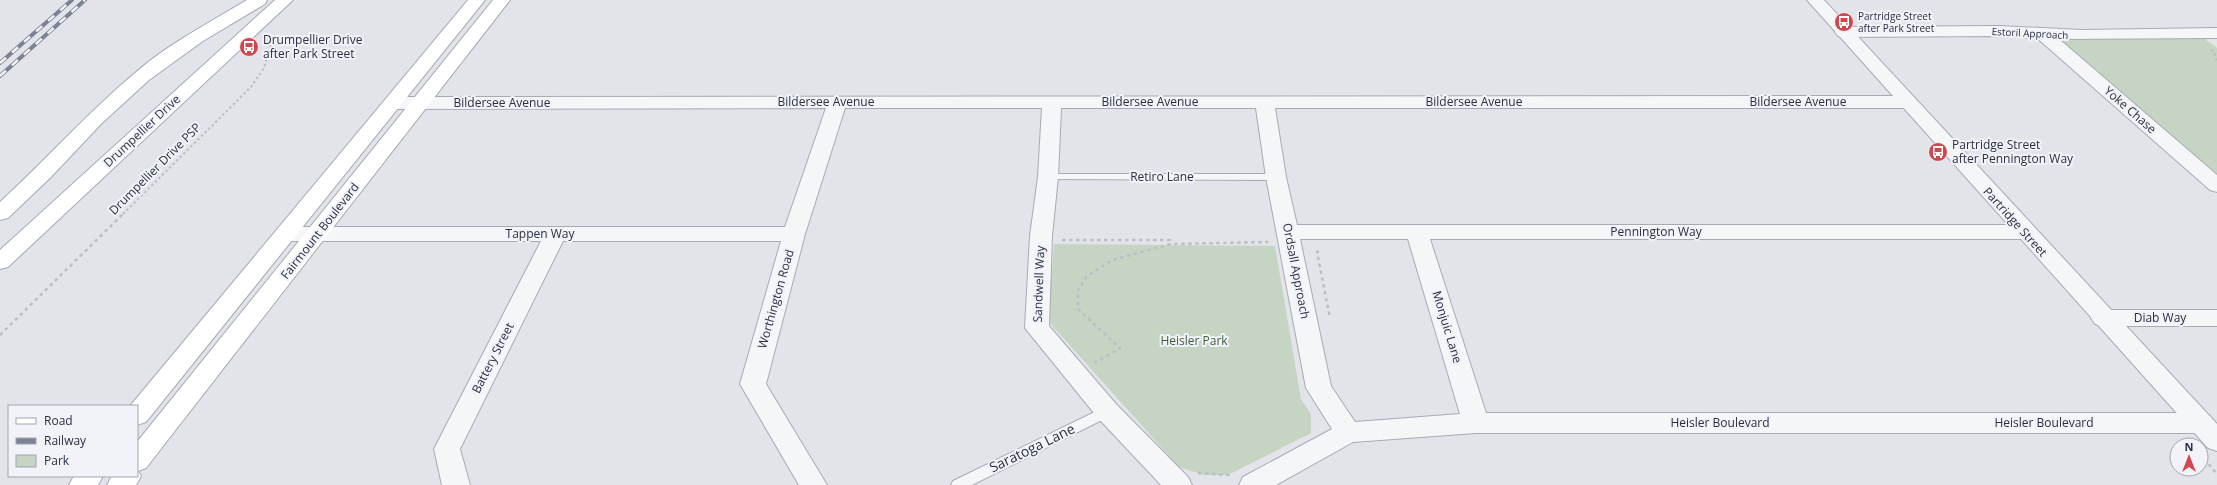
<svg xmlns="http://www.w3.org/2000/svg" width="2217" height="485" font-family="'Open Sans',sans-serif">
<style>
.green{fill:#c6d4c3}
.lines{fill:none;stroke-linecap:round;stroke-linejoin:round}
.service-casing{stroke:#a7aab4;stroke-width:2}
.minor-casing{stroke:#a7aab4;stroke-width:2}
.tertiary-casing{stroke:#a7aab4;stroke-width:2}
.secondary-casing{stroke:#a7aab4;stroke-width:2}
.primary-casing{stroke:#a1a7b6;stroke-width:2}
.path-far1{stroke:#bcbfc5;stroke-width:2;stroke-dasharray:2.5 2.5;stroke-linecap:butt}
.path{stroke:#bcbfc5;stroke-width:2.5;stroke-dasharray:3.5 3.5;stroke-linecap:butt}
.service{fill:#f5f6f8;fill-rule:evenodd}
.minor{fill:#f5f6f8;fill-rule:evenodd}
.tertiary{fill:#f5f6f8;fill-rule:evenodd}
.secondary{fill:#fff;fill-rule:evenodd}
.primary{fill:#fff;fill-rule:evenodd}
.rail-casing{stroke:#7b8294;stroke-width:4}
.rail{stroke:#f1f3f8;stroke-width:2.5;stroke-dasharray:8;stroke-linecap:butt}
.labels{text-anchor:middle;stroke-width:4;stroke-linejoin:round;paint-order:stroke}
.far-poi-label{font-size:10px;fill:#2a3042;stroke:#f1f3f8;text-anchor:start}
.far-street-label{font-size:10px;fill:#2a3042;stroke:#f1f3f8}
.poi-label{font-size:12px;fill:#2a3042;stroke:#f1f3f8;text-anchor:start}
.street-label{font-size:12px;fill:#2a3042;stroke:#f1f3f8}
.park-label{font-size:12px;fill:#3b5e37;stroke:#f1f3f8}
.near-street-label{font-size:14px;fill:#2a3042;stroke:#f1f3f8}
</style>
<rect width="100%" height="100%" fill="#e2e4ea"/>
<!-- green -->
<g class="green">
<path d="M2049,37H2202L2217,48V182Z"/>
<path d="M1054,244L1275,246L1301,399L1311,414V433L1228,475H1204L1179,467L1048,321Z"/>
</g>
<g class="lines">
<defs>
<g id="service">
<path d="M1048,174H1276L1282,177L1276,180L1044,179L1042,177L1044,175Z"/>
<path d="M1107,406L1112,407L1114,411L1112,415L972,485H951L953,481Z"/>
</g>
<g id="minor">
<path d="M2000,26L2082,30L2217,28V38L2059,39L2217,175V192L2210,190L2037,38L2000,36L1844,37L1838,36L1835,32L1838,28L1844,27Z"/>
<path d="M1906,96L1913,98L1915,102L1913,106L1906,108H1275L1286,177L1297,225H2024L2032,227L2035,232L2032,237L2024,239H1430L1486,413H2201L2210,416L2214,423L2210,430L2201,433H1476L1353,442L1276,485H1239L1243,477L1332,429L1306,388L1266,177L1256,108H1061L1058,177L1052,236L1049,326L1116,404L1188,477L1192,485H1161L1098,418L1025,328L1030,236L1038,177L1042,108H845L805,234L766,384L827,485H799L740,384L781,241H563L460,449L470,485H442L434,449L541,241H287L279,239L276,234L279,229L287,227H785L826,108L394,109L387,107L385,103L387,99L394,97ZM1300,239H1408L1460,414L1355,422L1331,386Z"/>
<path d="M2103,310H2217V326H2103L2095,324L2091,318L2095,312Z"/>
</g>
<path id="tertiary" d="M1807,0H1824L2217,424V451L2208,448Z"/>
<g id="secondary">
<path d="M468,0H485L146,422L137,425V406H130Z"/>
<path d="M493,0H510L146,468L138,471L141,476L136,485H107L112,476H137V442Z"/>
<path d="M74,476H103L98,485H69Z"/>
</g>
<g id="primary">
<path d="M247,0H267L265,4L203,41L149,80L101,124L51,177L8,218L0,220V202C46,160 87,113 135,73C168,44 209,23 247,0Z"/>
<path d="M275,0H293L8,267L0,269V250Z"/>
</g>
</defs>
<!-- service casing -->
<use href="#service" class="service-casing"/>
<!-- minor casing -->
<use href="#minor" class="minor-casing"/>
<!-- tertiary casing -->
<use href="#tertiary" class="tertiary-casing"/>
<!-- secondary casing -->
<use href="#secondary" class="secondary-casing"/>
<!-- primary casing -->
<use href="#primary" class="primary-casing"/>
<!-- path-far1 -->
<g class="path-far1">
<path d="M2211,50L2214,52L2217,63"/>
<path d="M123,214L251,87L264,68L274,35"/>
</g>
<!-- path -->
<g class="path">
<path d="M1062,240H1170L1171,244"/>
<path d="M1319,251L1317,252L1330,318"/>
<path d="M0,335L124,213"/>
<path d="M1094,363L1120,348L1078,309V290L1087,276L1112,260L1171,244L1268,242"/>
<path d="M2204,459L2217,474"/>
<path d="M1198,473L1228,475L1232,473"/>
</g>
<!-- service -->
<use href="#service" class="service"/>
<!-- minor -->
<use href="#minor" class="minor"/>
<!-- tertiary -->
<use href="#tertiary" class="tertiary"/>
<!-- secondary -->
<use href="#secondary" class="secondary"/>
<!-- primary -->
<use href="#primary" class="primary"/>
<defs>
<g id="rail">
<path d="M0,63L72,0"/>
<path d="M0,76L85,0"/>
</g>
</defs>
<!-- rail casing -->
<use href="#rail" class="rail-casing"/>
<!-- rail -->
<use href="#rail" class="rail"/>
</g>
<!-- icons -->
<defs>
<symbol id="bus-disc" viewBox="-11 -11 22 22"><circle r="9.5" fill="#cf474f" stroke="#f1f3f8"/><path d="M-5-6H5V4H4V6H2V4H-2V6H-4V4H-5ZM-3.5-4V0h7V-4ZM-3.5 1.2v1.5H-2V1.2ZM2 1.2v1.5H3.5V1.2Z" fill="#fff"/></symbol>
</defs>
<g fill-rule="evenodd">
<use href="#bus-disc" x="1833" y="11" width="22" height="22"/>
<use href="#bus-disc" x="238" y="36" width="22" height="22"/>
<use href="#bus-disc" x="1927" y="141" width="22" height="22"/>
</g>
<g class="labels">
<!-- far-poi labels -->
<g class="far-poi-label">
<text x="1858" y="20">Partridge Street<tspan x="1858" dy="12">after Park Street</tspan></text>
</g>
<!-- far-street labels -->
<g class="far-street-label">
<text transform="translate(2030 33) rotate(3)" y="4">Estoril Approach</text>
</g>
<!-- poi labels -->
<g class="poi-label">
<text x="263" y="44">Drumpellier Drive<tspan x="263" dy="14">after Park Street</tspan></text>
<text x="1952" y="149">Partridge Street<tspan x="1952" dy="14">after Pennington Way</tspan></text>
</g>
<!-- street labels -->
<g class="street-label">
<text x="826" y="106">Bildersee Avenue</text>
<text x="1150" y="106">Bildersee Avenue</text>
<text x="1474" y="106">Bildersee Avenue</text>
<text x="1798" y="106">Bildersee Avenue</text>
<text x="502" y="107">Bildersee Avenue</text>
<text transform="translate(2130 110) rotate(41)" y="4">Yoke Chase</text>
<text transform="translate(142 131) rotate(-43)" y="4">Drumpellier Drive</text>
<text transform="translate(155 169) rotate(-45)" y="4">Drumpellier Drive PSP</text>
<text x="1162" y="181">Retiro Lane</text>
<text transform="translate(2015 222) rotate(48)" y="4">Partridge Street</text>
<text transform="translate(320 231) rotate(-52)" y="4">Fairmount Boulevard</text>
<text x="1656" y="236">Pennington Way</text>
<text x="540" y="238">Tappen Way</text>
<text transform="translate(1296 271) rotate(79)" y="4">Ordsall Approach</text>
<text transform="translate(1039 284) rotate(-88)" y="4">Sandwell Way</text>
<text transform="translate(776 299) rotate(-74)" y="4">Worthington Road</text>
<text x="2160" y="322">Diab Way</text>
<text transform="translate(1447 327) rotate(73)" y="4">Monjuic Lane</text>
<text transform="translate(493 358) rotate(-63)" y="4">Battery Street</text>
<text x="1720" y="427">Heisler Boulevard</text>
<text x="2044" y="427">Heisler Boulevard</text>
</g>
<!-- park labels -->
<g class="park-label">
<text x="1194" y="345">Heisler Park</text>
</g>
<!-- near-street labels -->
<g class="near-street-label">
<text transform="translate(1032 448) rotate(-26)" y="5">Saratoga Lane</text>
</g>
</g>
<!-- legend -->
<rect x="8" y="405" width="130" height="72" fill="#f1f3f8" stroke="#a1a5af"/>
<rect x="16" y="418" width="20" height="6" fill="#ffffff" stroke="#a1a5af"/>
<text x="44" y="425" font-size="12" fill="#2a3042">Road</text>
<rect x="16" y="438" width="20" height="6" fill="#7b8294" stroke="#a1a5af"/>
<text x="44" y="445" font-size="12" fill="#2a3042">Railway</text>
<rect x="16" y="455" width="20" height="12" fill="#c6d4c3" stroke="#a1a5af"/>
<text x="44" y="465" font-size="12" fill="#2a3042">Park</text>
<!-- north arrow -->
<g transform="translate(2189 457)"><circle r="19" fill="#f1f3f8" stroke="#a1a5af"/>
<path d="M0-3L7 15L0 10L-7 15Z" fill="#cf474f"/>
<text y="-6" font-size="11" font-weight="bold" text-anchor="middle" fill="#2a3042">N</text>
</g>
</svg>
